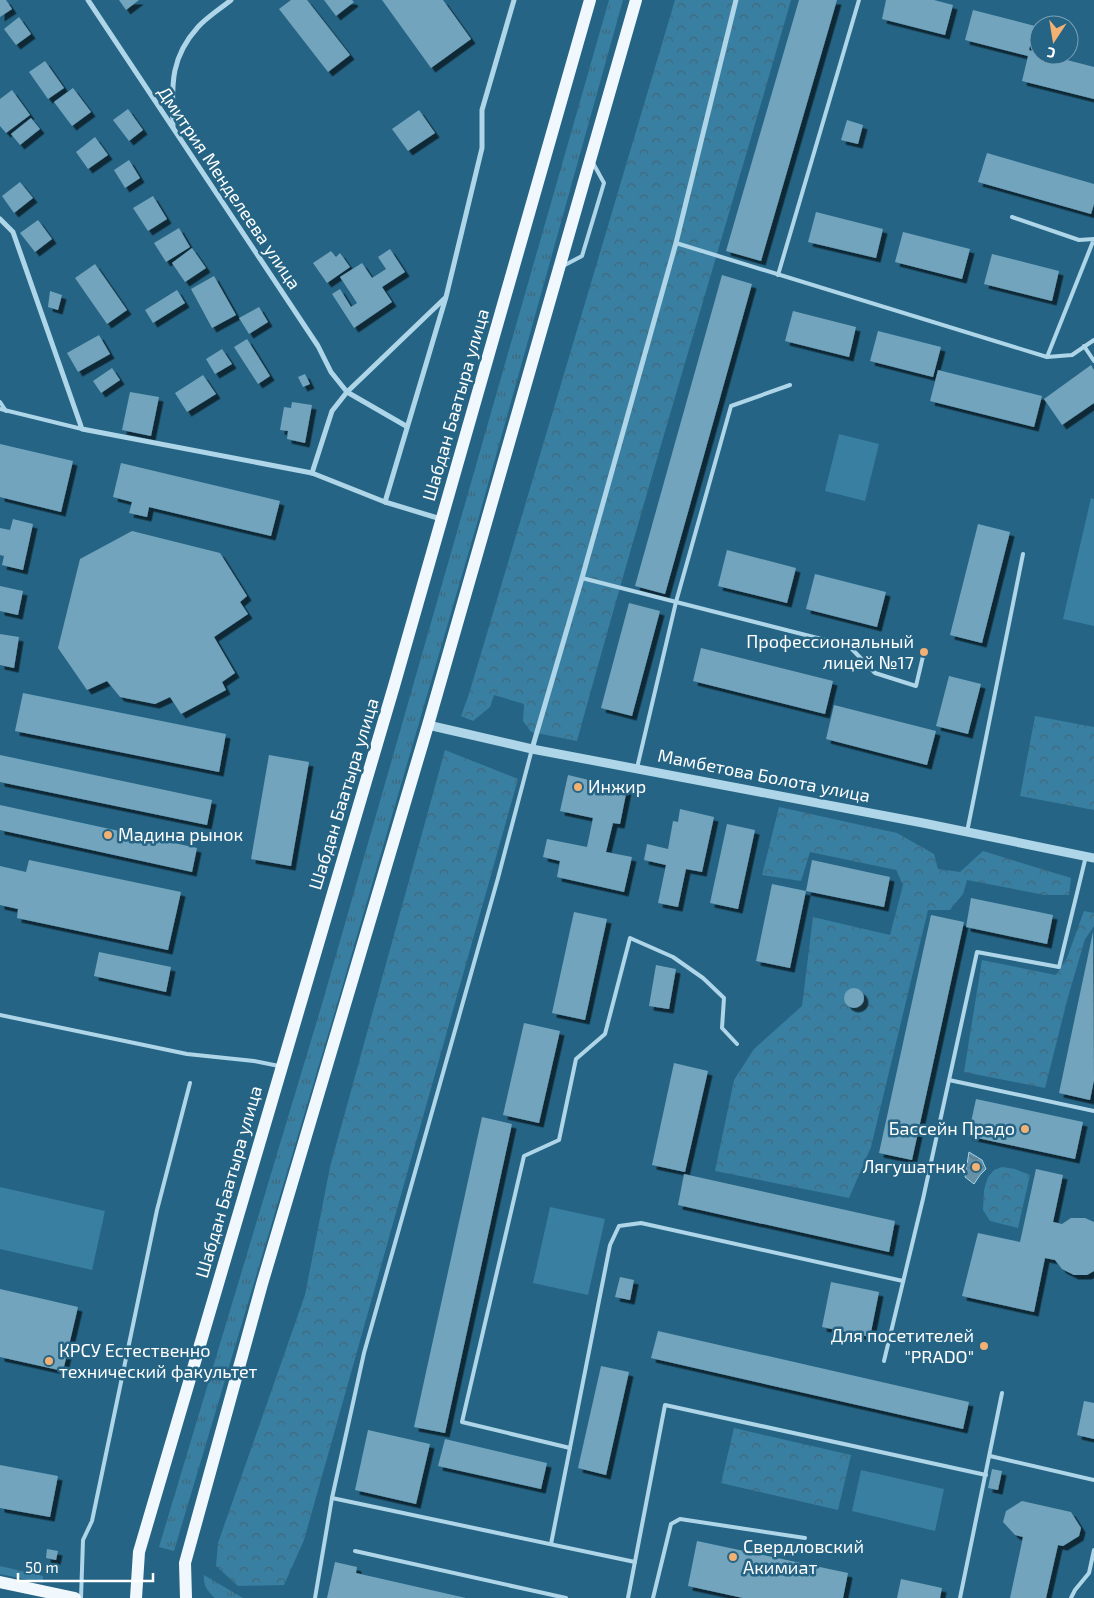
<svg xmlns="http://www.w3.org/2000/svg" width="1094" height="1598" font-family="'Exo 2',sans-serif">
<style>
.grass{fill:url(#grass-tufts)}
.forest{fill:url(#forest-crowns)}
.pitch{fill:#397fa1}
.water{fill:url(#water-waves);stroke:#a2d3e9}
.building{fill:#72a4bd;filter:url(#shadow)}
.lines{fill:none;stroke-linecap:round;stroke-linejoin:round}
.service{stroke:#aed5e8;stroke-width:4}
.minor{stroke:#aed5e8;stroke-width:5}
.tertiary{stroke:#aed5e8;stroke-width:9}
.primary{stroke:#f0f8fe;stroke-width:12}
.poi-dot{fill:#f2b072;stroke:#256484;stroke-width:2}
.labels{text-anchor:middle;stroke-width:5;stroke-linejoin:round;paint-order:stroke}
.street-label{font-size:18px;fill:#fff;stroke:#256484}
.poi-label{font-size:18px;fill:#fff;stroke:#256484;text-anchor:end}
</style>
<defs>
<pattern id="grass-tufts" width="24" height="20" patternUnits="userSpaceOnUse" patternTransform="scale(1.25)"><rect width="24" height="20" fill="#397fa1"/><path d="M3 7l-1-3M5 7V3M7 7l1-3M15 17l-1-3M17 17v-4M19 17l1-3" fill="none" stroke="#42687b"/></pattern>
<pattern id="forest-crowns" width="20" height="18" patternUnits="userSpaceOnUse" patternTransform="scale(1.25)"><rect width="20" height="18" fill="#397fa1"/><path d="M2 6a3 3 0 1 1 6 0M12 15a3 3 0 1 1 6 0" fill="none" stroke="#42687b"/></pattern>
<pattern id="water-waves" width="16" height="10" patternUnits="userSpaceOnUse" patternTransform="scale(1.25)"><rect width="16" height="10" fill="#6590a6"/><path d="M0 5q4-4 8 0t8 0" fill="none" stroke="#5c7886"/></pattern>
<filter id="shadow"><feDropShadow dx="4.5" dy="4.5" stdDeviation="0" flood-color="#0009"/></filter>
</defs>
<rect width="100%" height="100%" fill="#256484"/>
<!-- grass -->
<g class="grass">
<path d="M609,0H623L478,520L336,1008L174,1551L159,1547L322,1004Z"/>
<path d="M0,1566L43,1576V1583L0,1574Z"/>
<path d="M204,1575L243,1598H215C207,1591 203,1585 204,1575Z"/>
</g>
<!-- forest -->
<g class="forest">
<path d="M675,0H791C720,247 645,493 577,741L531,732L523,721L524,704L494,695L490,707L473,721L461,716L469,694Z"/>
<path d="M1035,716L1094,727V810L1020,796Z"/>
<path d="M445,750L518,779L304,1540L284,1585L238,1586L216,1566L218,1543L305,1295L330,1167Z"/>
<path d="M779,807L897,833L934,854L938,869L960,872L983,851L1071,878L1069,895H1045L967,880L963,894L950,910H928L871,1147L849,1198L715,1171L734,1080L754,1049L802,1006L813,917L890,935L903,885L896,870L810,852L801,881L762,875Z"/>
<path d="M1084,911L1094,913V926L1085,939L1068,997L1045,1088L964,1072L982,960L1056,975L1067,958Z"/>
<path d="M1002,1167L1015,1169L1030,1175L1018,1228L990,1221L983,1210L984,1190L988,1177L994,1170Z"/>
<path d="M734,1428L851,1455L838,1510L721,1483Z"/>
</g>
<!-- pitch -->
<g class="pitch">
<path d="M839,434L879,444L865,501L825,491Z"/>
<path d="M1091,498L1094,499V626L1063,619Z"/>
<path d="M0,1187L105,1211L92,1270L0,1249Z"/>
<path d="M550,1207L605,1219L588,1295L533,1283Z"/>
<path d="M861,1470L944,1489L935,1531L852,1511Z"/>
</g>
<!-- water -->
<path class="water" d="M969,1152L982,1160L986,1169L980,1175L974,1184L965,1177Z"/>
<!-- building -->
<g class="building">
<path d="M0,0H6L12,9L0,17Z"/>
<path d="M119,0H139L126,10Z"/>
<path d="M291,0H307L350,55L328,72L279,9Z"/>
<path d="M324,0H352L354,2L336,16Z"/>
<path d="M382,0H443L471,39L431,68Z"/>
<path d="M799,0H837L761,261L726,251Z"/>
<path d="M886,0H934L953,5L945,35L882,19Z"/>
<path d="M973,10L1035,26L1029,50L1039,53V55H1048L1094,67V99L1022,81L1028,56L965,40Z"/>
<path d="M19,17L31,34L16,45L4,29Z"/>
<path d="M45,61L64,88L48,99L29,72Z"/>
<path d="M73,88L91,112L72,126L54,102Z"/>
<path d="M12,90L30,115L6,133L0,126V99Z"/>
<path d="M128,109L143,130L129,141L113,120Z"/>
<path d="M419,110L435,133L408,151L392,129Z"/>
<path d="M31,118L40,129L20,145L11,134Z"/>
<path d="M847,120L863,125L858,144L841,140Z"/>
<path d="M95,137L108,155L88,169L76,152Z"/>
<path d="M987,153L1094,184V204L1091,214L978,182Z"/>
<path d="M129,160L140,178L125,188L114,170Z"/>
<path d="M20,182L33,198L14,213L2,196Z"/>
<path d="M153,196L167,219L148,231L133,208Z"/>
<path d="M816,212L883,229L876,258L808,242Z"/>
<path d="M38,220L52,239L35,252L20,233Z"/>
<path d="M179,228L190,247L166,262L154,243Z"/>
<path d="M903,232L970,249L962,279L895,262Z"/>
<path d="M192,248L206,268L185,282L172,263Z"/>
<path d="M390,249L405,272L382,287L392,302L354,328L332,294L340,289L351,307L357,303L340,277L362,263L372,278L386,269L378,257Z"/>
<path d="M331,251L336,257L340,253L350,267L327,283L313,263Z"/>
<path d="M992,254L1059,271L1052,301L984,284Z"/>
<path d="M95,264L127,310L107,324L75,278Z"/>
<path d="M722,275L752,284L665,594L635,586Z"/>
<path d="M214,276L236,315L212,328L191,289Z"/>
<path d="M177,290L185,303L153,323L145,310Z"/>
<path d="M50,291L62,295L58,310L48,307Z"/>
<path d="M259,307L268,322L249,334L239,318Z"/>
<path d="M793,311L856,327L849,357L785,341Z"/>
<path d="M878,331L941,347L933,377L870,361Z"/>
<path d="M99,335L110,354L78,372L67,353Z"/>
<path d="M247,339L270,376L258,384L234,347Z"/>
<path d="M222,349L232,364L215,374L206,359Z"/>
<path d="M1091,365L1094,370V403L1062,425L1044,399Z"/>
<path d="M112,368L120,380L101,393L93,381Z"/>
<path d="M938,370L1042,396L1034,427L930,401Z"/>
<path d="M305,374L310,384L303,387L298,377Z"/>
<path d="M203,375L216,394L187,412L175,393Z"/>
<path d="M130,392L159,397L151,436L122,430Z"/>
<path d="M292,402L312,405L305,443L287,439L288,431L280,430L284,407L291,408Z"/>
<path d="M0,444L73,461L61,512L0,497Z"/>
<path d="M121,463L280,501L271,536L149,507L147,517L129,513L132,502L113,497Z"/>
<path d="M13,519L33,524L23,570L2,565L4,556L0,555V528L10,530Z"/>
<path d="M978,524L1010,532L982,643L950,635Z"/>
<path d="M132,531L220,553L247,596L240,602L248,614L214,637L235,673L222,682L226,690L181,714L170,697L155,704L120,697L107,681L87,690L58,648L80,559Z"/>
<path d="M727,550L796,568L787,603L718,586Z"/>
<path d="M815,574L886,592L877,627L806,609Z"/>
<path d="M0,586L23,591L18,615L0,611Z"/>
<path d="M629,603L660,611L632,716L601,708Z"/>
<path d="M0,634L19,637L14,668L0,665Z"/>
<path d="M701,648L833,681L825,714L693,681Z"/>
<path d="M949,676L981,684L968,734L936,726Z"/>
<path d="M23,693L226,734L219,772L15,731Z"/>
<path d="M834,705L936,731L927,765L826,739Z"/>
<path d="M0,755L212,800L207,825L0,782Z"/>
<path d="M269,755L309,762L291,866L251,859Z"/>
<path d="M568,775L627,789L620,824L613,823L606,852L632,857L624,892L557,877L560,861L543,857L547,839L587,847L593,818L560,811Z"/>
<path d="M0,805L197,848L192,872L0,830Z"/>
<path d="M680,809L714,817L702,872L686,869L678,907L658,903L666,865L644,860L647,844L668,849L673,821L678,822Z"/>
<path d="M727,824L755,830L738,909L710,903Z"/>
<path d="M29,860L181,892L168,950L17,918L18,909L0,905V866L26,872Z"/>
<path d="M812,860L890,877L884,907L806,891Z"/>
<path d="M772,884L806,891L790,968L756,961Z"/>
<path d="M971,898L1053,915L1047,944L966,927Z"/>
<path d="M574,912L607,919L585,1020L552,1013Z"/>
<path d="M931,915L964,922L912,1160L879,1153Z"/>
<path d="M1093,932L1094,1080L1090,1100L1059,1093Z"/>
<path d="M99,952L171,967L166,992L94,976Z"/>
<path d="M656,965L676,969L669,1009L649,1006Z"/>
<circle cx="854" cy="998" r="10"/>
<path d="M524,1023L560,1031L539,1123L503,1115Z"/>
<path d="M674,1063L708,1071L685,1172L652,1165Z"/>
<path d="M976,1099L1083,1122L1075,1159L968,1136Z"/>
<path d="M482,1117L512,1124L445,1433L414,1427Z"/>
<path d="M1036,1169L1063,1175L1053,1222L1062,1224L1071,1218H1085L1094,1222V1271L1087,1275H1074L1062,1269L1055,1260L1045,1258L1034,1312L962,1296L978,1233L1020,1242Z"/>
<path d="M684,1174L895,1221L889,1252L678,1205Z"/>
<path d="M620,1277L634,1280L630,1300L615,1297Z"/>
<path d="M831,1282L879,1292L870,1337L822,1327Z"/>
<path d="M0,1289L78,1307L63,1371L0,1357Z"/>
<path d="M658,1331L969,1402L963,1429L651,1358Z"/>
<path d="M601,1366L629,1372L606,1475L578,1468Z"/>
<path d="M1084,1401L1094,1403V1439L1077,1435Z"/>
<path d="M368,1430L430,1444L416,1504L355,1490Z"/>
<path d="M445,1439L547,1463L541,1489L438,1466Z"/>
<path d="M0,1465L58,1476L50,1517L0,1508Z"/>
<path d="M992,1469L1002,1471L998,1490L988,1488Z"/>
<path d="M1022,1501L1071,1512L1081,1528L1079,1536L1063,1546L1058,1545L1046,1598H1010L1023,1537L1015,1535L1003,1522L1006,1511Z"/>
<path d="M697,1541L848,1573L843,1598H743L688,1586Z"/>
<path d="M47,1549L58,1551L56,1560L46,1558Z"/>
<path d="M335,1562L357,1567L356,1573L466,1598H327Z"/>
<path d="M901,1579L942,1588L940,1598H897Z"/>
</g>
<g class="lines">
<!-- service -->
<g class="service">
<path d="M1012,217L1079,240L1094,239L1047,357"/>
<path d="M676,243L1047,357L1072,355L1094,340"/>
<path d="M563,266L582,256L604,183L593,163"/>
<path d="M778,275L859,0"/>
<path d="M1084,346L1094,361"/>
<path d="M0,402L6,411"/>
<path d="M0,409L82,429"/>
<path d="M582,578L849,646L875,673L916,686L924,652"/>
<path d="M637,768L676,602L731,406L790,385"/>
<path d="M967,832L1023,554"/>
<path d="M0,1015L187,1054L254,1061L279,1066"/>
<path d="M949,1080L1094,1111"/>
<path d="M884,1361L923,1199L977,952L1059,967L1086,856"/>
<path d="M570,1448L462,1422L524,1156L559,1140L576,1059L605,1034L630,938L673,957L703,978L724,998L722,1028L737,1044"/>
<path d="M990,1456L1094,1480"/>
<path d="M332,1498L635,1562"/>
<path d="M551,1544L610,1245L619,1226L641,1223L903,1281"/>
<path d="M355,1551L566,1598"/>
<path d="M81,1598L83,1540L92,1521L157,1210L190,1083"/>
<path d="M315,1598L332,1498L364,1353L498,878L532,749"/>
<path d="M628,1598L665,1405L986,1475"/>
<path d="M653,1598L671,1524L680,1519L805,1538"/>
<path d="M960,1598L1002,1393"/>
<path d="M1071,1598L1075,1590L1089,1573L1094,1550"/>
</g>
<!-- minor -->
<g class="minor">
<path d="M88,0L318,346L331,372L347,392L406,426"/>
<path d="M173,127C172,87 169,59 198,27C207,17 220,9 231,0"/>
<path d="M0,219L13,232L82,429L312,473L385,502L441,519"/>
<path d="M312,473L332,411L347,392L444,299"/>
<path d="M385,502L446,297L482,148V110L514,0"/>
<path d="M532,749L582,578L676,243L736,0"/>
</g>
<!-- tertiary -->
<path class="tertiary" d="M428,725L532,749L923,823L1094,858"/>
<!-- primary -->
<g class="primary">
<path d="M0,1582L75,1598"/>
<path d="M136,1598L139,1552L394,686L590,0"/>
<path d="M186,1598L185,1563L262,1284L428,725L636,0"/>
</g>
</g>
<!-- markers -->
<g class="poi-dot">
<circle cx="924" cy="652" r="5"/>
<circle cx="578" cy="787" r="5"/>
<circle cx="108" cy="835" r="5"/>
<circle cx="1025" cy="1129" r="5"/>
<circle cx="976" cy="1167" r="5"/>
<circle cx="984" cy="1346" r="5"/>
<circle cx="49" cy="1361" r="5"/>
<circle cx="733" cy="1557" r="5"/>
</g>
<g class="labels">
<!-- street labels -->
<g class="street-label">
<text transform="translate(229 188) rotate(56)" y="6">Дмитрия Менделеева улица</text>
<text transform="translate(456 405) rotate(-74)" y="6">Шабдан Баатыра улица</text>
<text transform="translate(764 776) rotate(11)" y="6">Мамбетова Болота улица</text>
<text transform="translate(344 794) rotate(-73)" y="6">Шабдан Баатыра улица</text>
<text transform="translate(229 1182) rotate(-74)" y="6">Шабдан Баатыра улица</text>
</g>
<!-- poi labels -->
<g class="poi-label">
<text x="914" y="648">Профессиональный<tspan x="914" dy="21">лицей №17</tspan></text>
<text x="588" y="793" text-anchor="start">Инжир</text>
<text x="118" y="841" text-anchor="start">Мадина рынок</text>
<text x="1015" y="1135">Бассейн Прадо</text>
<text x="966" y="1173">Лягушатник</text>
<text x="974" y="1342">Для посетителей<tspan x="974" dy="21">"PRADO"</tspan></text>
<text x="59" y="1357" text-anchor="start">КРСУ Естественно<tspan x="59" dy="21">технический факультет</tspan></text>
<text x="743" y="1553" text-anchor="start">Свердловский<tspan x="743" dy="21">Акимиат</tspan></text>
</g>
</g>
<!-- north arrow -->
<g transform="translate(1054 40) rotate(192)"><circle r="24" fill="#256484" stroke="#7ca2b5"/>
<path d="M0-4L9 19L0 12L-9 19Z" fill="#f2b072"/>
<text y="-8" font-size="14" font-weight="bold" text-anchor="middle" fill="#ffffff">С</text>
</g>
<!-- scale -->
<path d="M18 1573v8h135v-8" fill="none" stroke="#ffffff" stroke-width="2.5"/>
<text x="25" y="1573" font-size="15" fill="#ffffff" stroke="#256484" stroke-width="4" paint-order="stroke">50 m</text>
</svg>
